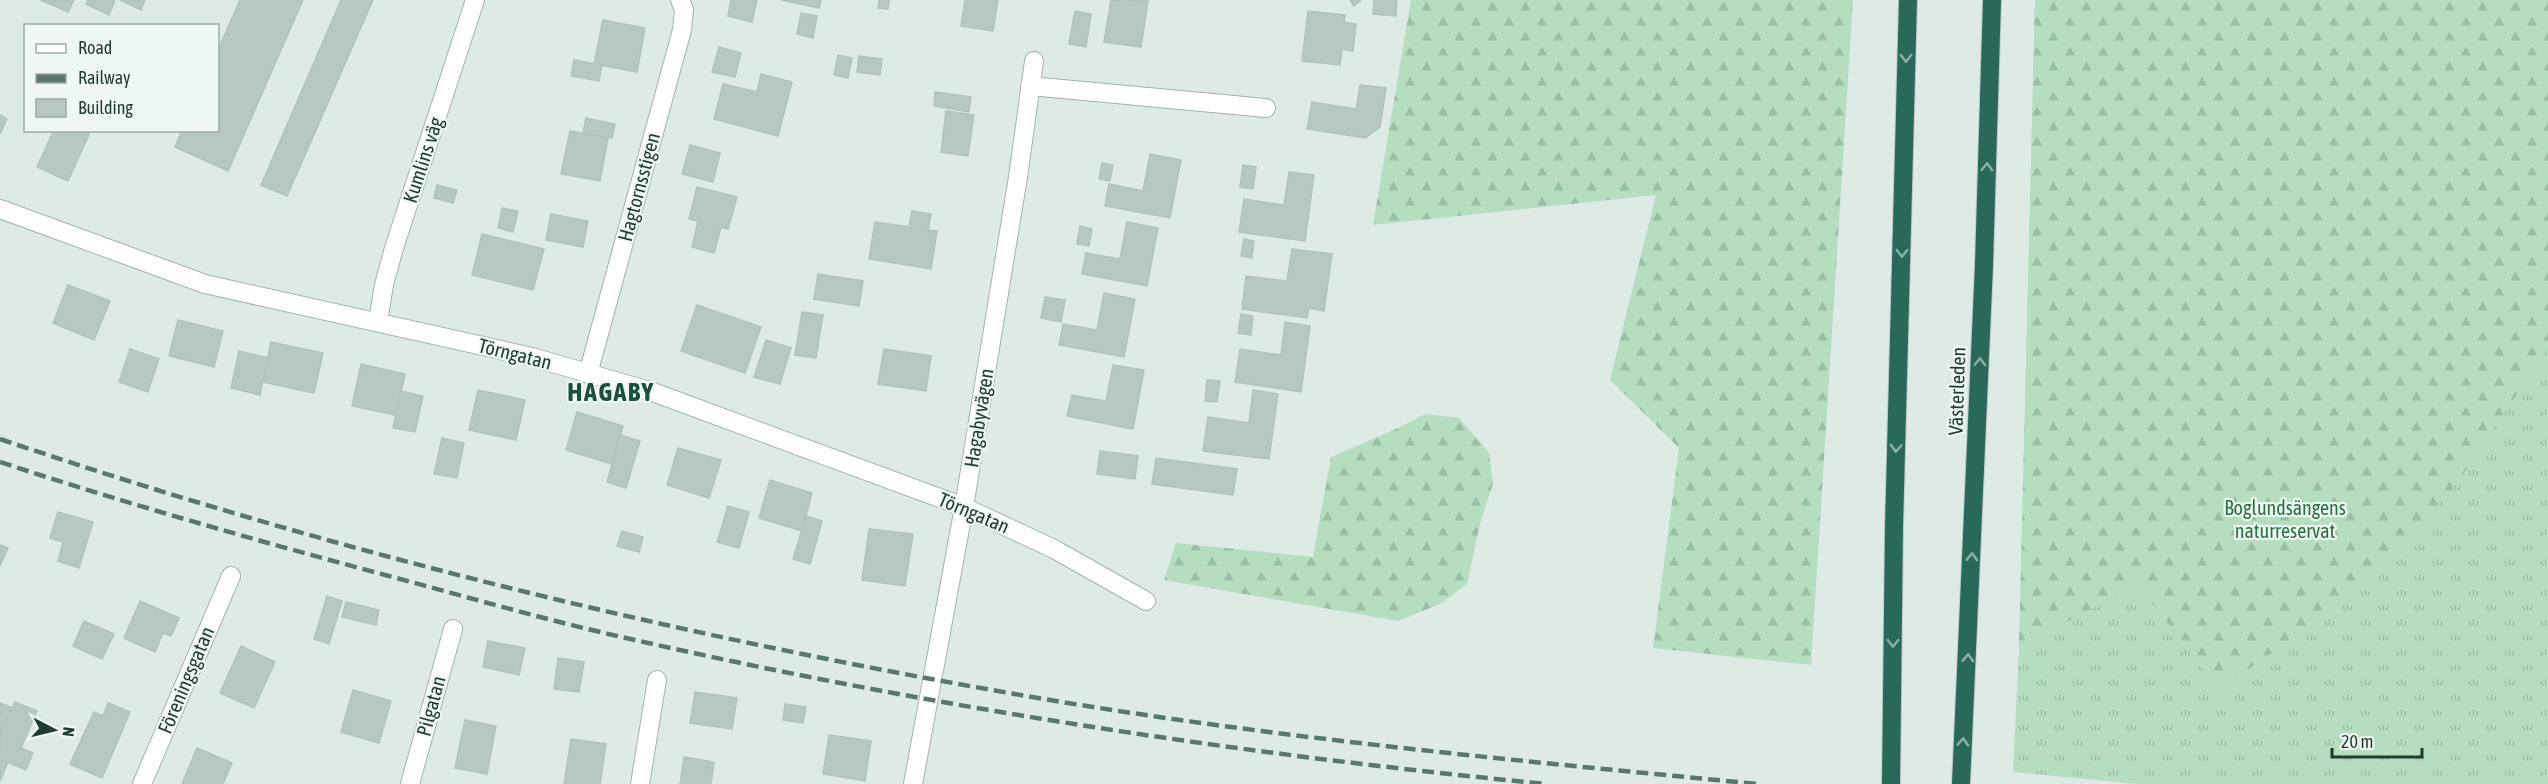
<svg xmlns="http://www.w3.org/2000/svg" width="2548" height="784" font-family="'Asap Condensed',sans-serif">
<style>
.grass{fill:url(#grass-tufts)}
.forest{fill:url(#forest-firs)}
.building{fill:#b6c8c0;stroke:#b0c4bb;stroke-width:1.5}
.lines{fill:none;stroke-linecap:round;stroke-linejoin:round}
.minor-casing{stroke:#a1b3ac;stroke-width:20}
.highway-casing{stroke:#c0c8c6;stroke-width:20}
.minor{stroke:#fff;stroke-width:18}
.highway{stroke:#296959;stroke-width:18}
.rail{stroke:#59776e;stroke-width:4.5;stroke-dasharray:12 6;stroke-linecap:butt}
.oneway{stroke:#8cb0a6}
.labels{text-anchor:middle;stroke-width:4.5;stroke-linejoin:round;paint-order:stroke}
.street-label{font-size:20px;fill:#1f3b32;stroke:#eff7f2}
.park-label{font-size:20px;fill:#277441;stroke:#eff7f2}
.district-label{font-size:26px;font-weight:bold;letter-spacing:1.5px;fill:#1a4e3f;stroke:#eff7f2}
</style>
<defs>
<pattern id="grass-tufts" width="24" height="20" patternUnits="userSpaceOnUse" patternTransform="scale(1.5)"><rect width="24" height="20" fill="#b5debe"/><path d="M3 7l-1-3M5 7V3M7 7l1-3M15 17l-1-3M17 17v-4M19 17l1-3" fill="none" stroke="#9bbfa4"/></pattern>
<pattern id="forest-firs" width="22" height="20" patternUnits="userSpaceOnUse" patternTransform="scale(1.5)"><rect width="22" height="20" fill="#b5debe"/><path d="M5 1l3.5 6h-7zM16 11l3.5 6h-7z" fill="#9bbfa4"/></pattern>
</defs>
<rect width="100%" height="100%" fill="#deebe5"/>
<!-- grass -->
<path class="grass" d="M2035,0H2548V784H2136L2013,772L2019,648Z"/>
<!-- forest -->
<g class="forest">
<path d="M1411,0H1853L1811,665L1653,648L1679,448L1610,380L1656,195L1373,225Z"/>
<path d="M2035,0H2548V348L2460,479L2356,596L2219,689L2137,584L2019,648Z"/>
<path d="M1425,414L1459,418L1489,453L1493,484L1481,520L1467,584L1442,603L1398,621L1164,580L1176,543L1313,557L1331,457L1398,428Z"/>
</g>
<!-- building -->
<g class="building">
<path d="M41,0H74L68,12Z"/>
<path d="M88,0H115L109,15L86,4Z"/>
<path d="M120,0H145L141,10Z"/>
<path d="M240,0H303L228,171L175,147L182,130H218V50Z"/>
<path d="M341,0H373L287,196L261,185Z"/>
<path d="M731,0H757L752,22L728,16Z"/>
<path d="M781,0H821L819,8Z"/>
<path d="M879,0H889L888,9L878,8Z"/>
<path d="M965,0H998L993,31L961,26Z"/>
<path d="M1111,0L1148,1L1141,47L1104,42Z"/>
<path d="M1350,0H1361L1354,6Z"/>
<path d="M1374,0H1397L1396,16L1373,14Z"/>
<path d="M1075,11L1091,14L1086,47L1069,44Z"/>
<path d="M1308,11L1345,15L1344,22L1356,24L1353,51L1342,49L1340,65L1302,61Z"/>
<path d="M801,13L817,16L813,38L797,34Z"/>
<path d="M603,20L645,28L637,72L594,64Z"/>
<path d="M719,47L741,53L735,77L712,72Z"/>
<path d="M838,55L852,58L848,78L834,75Z"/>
<path d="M859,56L882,59L880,75L857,72Z"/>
<path d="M574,60L602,65L599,81L571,76Z"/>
<path d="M761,74L792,82L778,136L714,119L723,84L757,92Z"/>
<path d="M1360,85L1386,88L1380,127L1365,138L1307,129L1312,102L1356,109Z"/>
<path d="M935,92L971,97L969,112L934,106Z"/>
<path d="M946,111L974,115L968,156L941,152Z"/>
<path d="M0,115L7,119L0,134Z"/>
<path d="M586,118L615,124L612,138L583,133Z"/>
<path d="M54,130H91L68,181L37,167Z"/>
<path d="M570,131L608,138L600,181L561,174Z"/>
<path d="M690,145L720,153L713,182L682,174Z"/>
<path d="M1150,154L1181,160L1170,218L1105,206L1109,184L1143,191Z"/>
<path d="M1102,163L1113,165L1110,181L1099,179Z"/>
<path d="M1243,165L1256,167L1253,189L1240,187Z"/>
<path d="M1289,172L1314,175L1305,241L1239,232L1244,199L1284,205Z"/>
<path d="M437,185L457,190L453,203L434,198Z"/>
<path d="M697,187L737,197L728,229L721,227L714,253L692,247L698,221L689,219Z"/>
<path d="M502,208L518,211L513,232L498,228Z"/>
<path d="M912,211L931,214L928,230L937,231L931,269L869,259L875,222L909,227Z"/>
<path d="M551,214L588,221L583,247L546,240Z"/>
<path d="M1127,222L1158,228L1147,286L1082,274L1086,253L1120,259Z"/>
<path d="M1080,226L1092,229L1089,246L1077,244Z"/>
<path d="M482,234L544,249L533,290L472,275Z"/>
<path d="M1244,239L1254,241L1252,258L1241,256Z"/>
<path d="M1292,249L1332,254L1324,311L1309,308L1307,318L1242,309L1246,276L1287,281Z"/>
<path d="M818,274L863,281L859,306L814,299Z"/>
<path d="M68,285L110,301L94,340L53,323Z"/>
<path d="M1104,293L1135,299L1124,357L1059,345L1063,324L1097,330Z"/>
<path d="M1045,297L1065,300L1061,322L1041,318Z"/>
<path d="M697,305L761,327L745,373L681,351Z"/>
<path d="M802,312L823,315L816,358L795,355Z"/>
<path d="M1241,314L1253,316L1251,335L1238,333Z"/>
<path d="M178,320L223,331L214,367L169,356Z"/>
<path d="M1285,322L1310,326L1301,392L1235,382L1240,349L1281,355Z"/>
<path d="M766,340L791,348L780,384L754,377Z"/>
<path d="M271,342L323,353L314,393L263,382Z"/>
<path d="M130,349L159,359L148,392L119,382Z"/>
<path d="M884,349L931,356L926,391L878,384Z"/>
<path d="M239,351L268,358L260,395L231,388Z"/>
<path d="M361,364L405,374L396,415L352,406Z"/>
<path d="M1113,365L1144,370L1133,429L1067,416L1072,395L1106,401Z"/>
<path d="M1207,380L1220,381L1217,402L1205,401Z"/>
<path d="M478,390L525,400L516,440L469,430Z"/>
<path d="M1253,390L1278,394L1269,459L1203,451L1208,417L1249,423Z"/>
<path d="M401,391L423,396L415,432L393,428Z"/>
<path d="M577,412L623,426L612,464L566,450Z"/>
<path d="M620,435L640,441L626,488L607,482Z"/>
<path d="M442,438L464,443L457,478L434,474Z"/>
<path d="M678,448L721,460L709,498L667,485Z"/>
<path d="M1100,451L1138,456L1135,479L1097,474Z"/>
<path d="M1156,458L1237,469L1233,495L1152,484Z"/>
<path d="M770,480L812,493L802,531L759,518Z"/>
<path d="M728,506L749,512L739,548L717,542Z"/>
<path d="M58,512L93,522L79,568L58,561L63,542L50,538Z"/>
<path d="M806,516L822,521L810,564L793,559Z"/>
<path d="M869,529L913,534L905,586L862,580Z"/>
<path d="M622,531L643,537L639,552L617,546Z"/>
<path d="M0,545L8,548L0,566Z"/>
<path d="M327,596L342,601L329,644L314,639Z"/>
<path d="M140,601L179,618L171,636L163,633L155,652L124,638Z"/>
<path d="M346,602L379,610L376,625L342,617Z"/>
<path d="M84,621L114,634L102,659L73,646Z"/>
<path d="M488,641L525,648L519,675L483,667Z"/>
<path d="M241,646L275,662L254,708L220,693Z"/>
<path d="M558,658L584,662L579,692L554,689Z"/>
<path d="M353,690L391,701L379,743L341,732Z"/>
<path d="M695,692L737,698L732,729L690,723Z"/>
<path d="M15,702L37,711L21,748L33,753L26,770L0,759V736Z"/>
<path d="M1,703L12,708L0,736V704Z"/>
<path d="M108,703L130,712L102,778L70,764L94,712L103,716Z"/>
<path d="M785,704L806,707L803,723L783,720Z"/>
<path d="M465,720L496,726L487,774L455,768Z"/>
<path d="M829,735L871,741L865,781L823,774Z"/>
<path d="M571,739L606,744L600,784H564Z"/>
<path d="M197,748L232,763L223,784H182Z"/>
<path d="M684,757L714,762L711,784H680Z"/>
<path d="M0,759L8,762L0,781Z"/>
</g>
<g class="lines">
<defs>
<g id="minor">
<path d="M1030,86L1266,108"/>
<path d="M0,209L205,284L532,357L653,392L964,507L1054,549L1146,601"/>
<path d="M378,321L384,285L394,248L475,0"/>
<path d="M588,374L682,30L684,10L680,0"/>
<path d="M142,784L231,576"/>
<path d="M410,784L453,629"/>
<path d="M640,784L657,680"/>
<path d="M913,784L964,507L1018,177L1034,61"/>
</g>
<g id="highway">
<path d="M1891,784L1894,527L1908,0"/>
<path d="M1961,784L1984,265L1992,0"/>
</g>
</defs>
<!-- minor casing -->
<use href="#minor" class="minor-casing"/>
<!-- highway casing -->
<use href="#highway" class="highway-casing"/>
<!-- minor -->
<use href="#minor" class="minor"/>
<!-- highway -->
<use href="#highway" class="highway"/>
<!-- rail -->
<g class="rail">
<path d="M0,439C342,555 694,640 1050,700C1284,739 1521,761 1758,784"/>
<path d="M0,462C128,504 258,541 389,576C471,598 553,622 635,640C935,708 1240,754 1546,784"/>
</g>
</g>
<!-- one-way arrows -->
<defs><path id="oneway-chevron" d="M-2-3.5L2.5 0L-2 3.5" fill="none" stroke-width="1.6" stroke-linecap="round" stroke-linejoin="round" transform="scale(1.5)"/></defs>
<g class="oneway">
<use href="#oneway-chevron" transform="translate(1906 58) rotate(91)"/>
<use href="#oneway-chevron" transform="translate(1987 167) rotate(-88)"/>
<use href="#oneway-chevron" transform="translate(1902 253) rotate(91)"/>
<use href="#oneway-chevron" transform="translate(1980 362) rotate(-88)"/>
<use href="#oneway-chevron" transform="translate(1896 448) rotate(92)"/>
<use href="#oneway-chevron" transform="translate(1972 557) rotate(-88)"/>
<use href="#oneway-chevron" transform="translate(1893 643) rotate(90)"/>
<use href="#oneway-chevron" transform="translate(1968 658) rotate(-87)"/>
<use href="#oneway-chevron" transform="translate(1963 742) rotate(-87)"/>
</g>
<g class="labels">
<!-- street labels -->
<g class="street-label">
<text transform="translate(423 160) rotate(-72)" y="7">Kumlins väg</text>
<text transform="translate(639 187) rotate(-75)" y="7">Hagtornsstigen</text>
<text transform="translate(515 354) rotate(14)" y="7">Törngatan</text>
<text transform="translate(1957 391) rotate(-88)" y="7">Västerleden</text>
<text transform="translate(979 418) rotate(-81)" y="7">Hagabyvägen</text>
<text transform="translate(974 513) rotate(23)" y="7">Törngatan</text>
<text transform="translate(186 680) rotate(-67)" y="7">Föreningsgatan</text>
<text transform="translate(431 706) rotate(-75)" y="7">Pilgatan</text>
</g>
<!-- park labels -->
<g class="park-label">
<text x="2285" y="515">Boglundsängens<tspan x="2285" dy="23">naturreservat</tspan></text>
</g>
<!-- district labels -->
<g class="district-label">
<text x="611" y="401">HAGABY</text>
</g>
</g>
<!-- legend -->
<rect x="24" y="24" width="195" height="108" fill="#eff7f2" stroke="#9caca5" stroke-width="1.5"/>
<rect x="36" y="44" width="30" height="9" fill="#ffffff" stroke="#9caca5" stroke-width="1.5"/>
<text x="78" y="54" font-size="18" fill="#1f3b32">Road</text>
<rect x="36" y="74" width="30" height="9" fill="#59776e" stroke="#9caca5" stroke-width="1.5"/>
<text x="78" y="84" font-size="18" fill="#1f3b32">Railway</text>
<rect x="36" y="99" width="30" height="18" fill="#b6c8c0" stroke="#9caca5" stroke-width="1.5"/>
<text x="78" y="114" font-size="18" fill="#1f3b32">Building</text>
<!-- north arrow -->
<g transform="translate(54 730) rotate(97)" stroke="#eff7f2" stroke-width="4.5" paint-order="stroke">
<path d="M0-4.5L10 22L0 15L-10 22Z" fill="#1f3b32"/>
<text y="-9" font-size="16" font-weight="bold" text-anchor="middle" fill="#1f3b32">N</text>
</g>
<!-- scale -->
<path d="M2332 748v9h90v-9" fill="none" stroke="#1f3b32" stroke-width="3"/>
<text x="2341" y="748" font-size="18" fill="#1f3b32" stroke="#eff7f2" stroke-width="4.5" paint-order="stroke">20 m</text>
</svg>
